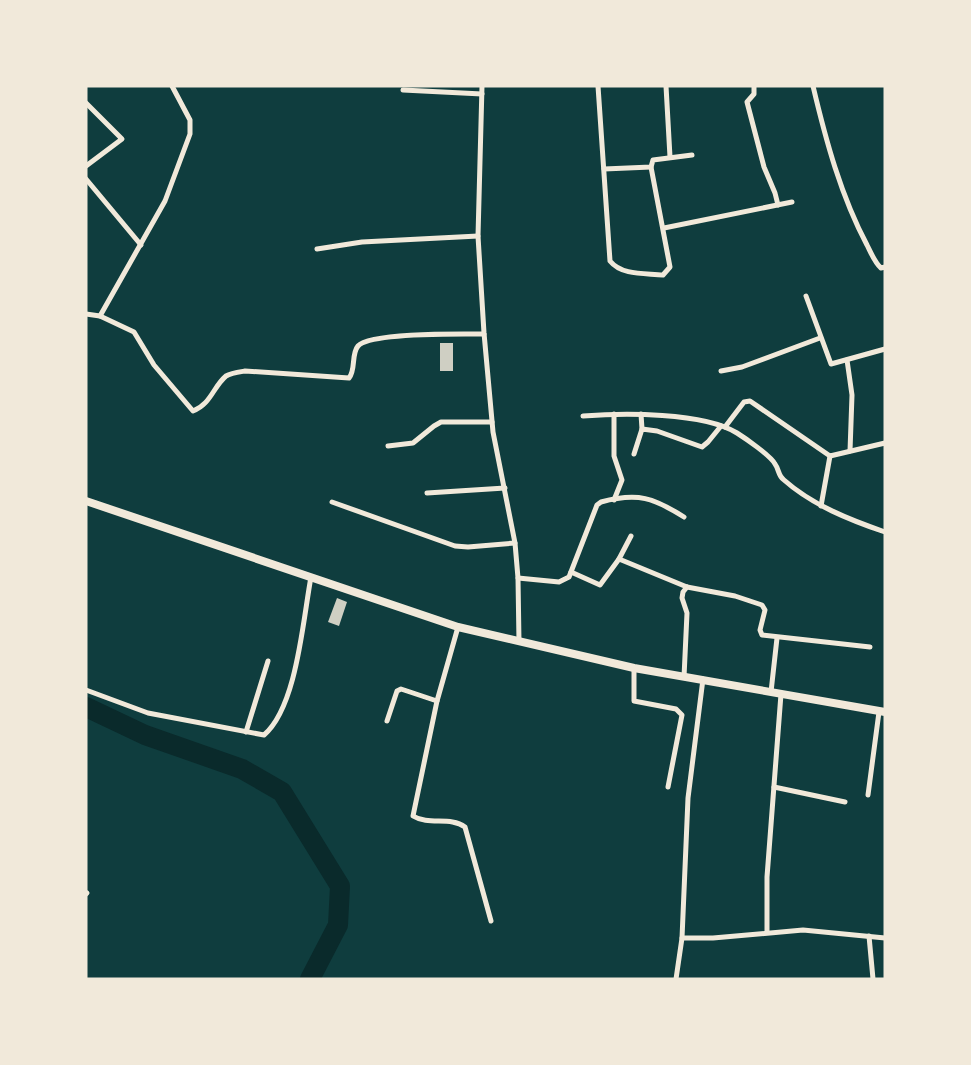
<svg xmlns="http://www.w3.org/2000/svg" width="971" height="1065" font-family="'Public Sans',sans-serif">
<style>
.lines{fill:none;stroke-linecap:round;stroke-linejoin:round}
.river{stroke:#0a2a2b;stroke-width:20}
.building{fill:#cfcfc3}
.minor{stroke:#f1e9da;stroke-width:5}
.secondary{stroke:#f1e9da;stroke-width:8}
</style>
<rect width="100%" height="100%" fill="#0f3d3e"/>
<g class="lines">
<!-- river -->
<path class="river" d="M86,707L145,735L242,769L282,792L340,886L338,925L310,979"/>
</g>
<!-- building -->
<g class="building">
<rect x="440" y="343" width="13" height="28"/>
<path d="M337,598L347,602L339,626L328,622Z"/>
</g>
<g class="lines">
<!-- minor -->
<g class="minor">
<path d="M482,86L478,236L484,333L493,432L515,543L518,578L519,642"/>
<path d="M598,86L610,261C622,276 646,273 663,275L670,267L651,167"/>
<path d="M666,86L670,157"/>
<path d="M754,86V94L747,102L764,167L775,193L778,205"/>
<path d="M813,86C826,141 841,196 867,245C871,253 875,263 881,268L885,267"/>
<path d="M403,90L482,94"/>
<path d="M86,103L122,139L86,166"/>
<path d="M604,169L651,167L653,160L692,155"/>
<path d="M86,179L141,245"/>
<path d="M664,228L792,202"/>
<path d="M317,249L362,242L478,236"/>
<path d="M806,296L831,364L885,349"/>
<path d="M86,314L100,316L134,332L154,365L193,411C211,404 213,387 226,376C231,373 239,372 245,371L349,378C356,370 351,354 358,346C370,332 464,334 484,334"/>
<path d="M100,316L165,201L190,134V120L172,86"/>
<path d="M847,360L852,395L850,451"/>
<path d="M721,371L742,367L820,338"/>
<path d="M614,414V456L622,480L614,500"/>
<path d="M641,414L642,429"/>
<path d="M583,416C623,413 703,412 737,433C745,438 771,456 775,464C779,469 778,476 784,480C812,505 850,520 885,532"/>
<path d="M725,427L744,402L750,401L830,456L885,443"/>
<path d="M388,446L413,443L434,426L441,422H492"/>
<path d="M634,454L642,429L657,431L702,447L708,442L721,426"/>
<path d="M427,493L505,488"/>
<path d="M332,502L455,546L468,547L515,543"/>
<path d="M821,506L830,456"/>
<path d="M631,536L619,559L687,587L735,596L762,605L765,610L760,630L762,635L870,647"/>
<path d="M571,572L600,585L619,559"/>
<path d="M518,578L559,582L569,577L597,505L601,502C638,492 654,498 684,517"/>
<path d="M458,627L437,701L413,816C429,826 450,816 465,827L491,921"/>
<path d="M634,668V701L676,709L682,715L668,787"/>
<path d="M684,677L687,613L682,598L683,592L687,587"/>
<path d="M86,690L148,713L264,735C297,707 303,619 311,577"/>
<path d="M771,692L777,638"/>
<path d="M387,721L397,691L401,689L437,701"/>
<path d="M246,732L268,661"/>
<path d="M774,787L845,802"/>
<path d="M868,795L879,712"/>
<path d="M86,894L87,893"/>
<path d="M767,932V877L781,694"/>
<path d="M869,936L873,979"/>
<path d="M682,938H713L803,930L885,938"/>
<path d="M676,979L682,938L688,798L703,679"/>
</g>
<!-- secondary -->
<path class="secondary" d="M86,501L458,627L634,668L885,712"/>
</g>
<!-- border -->
<rect width="971" height="1065" fill="none" stroke="#f1e9da" stroke-width="175"/>
</svg>
